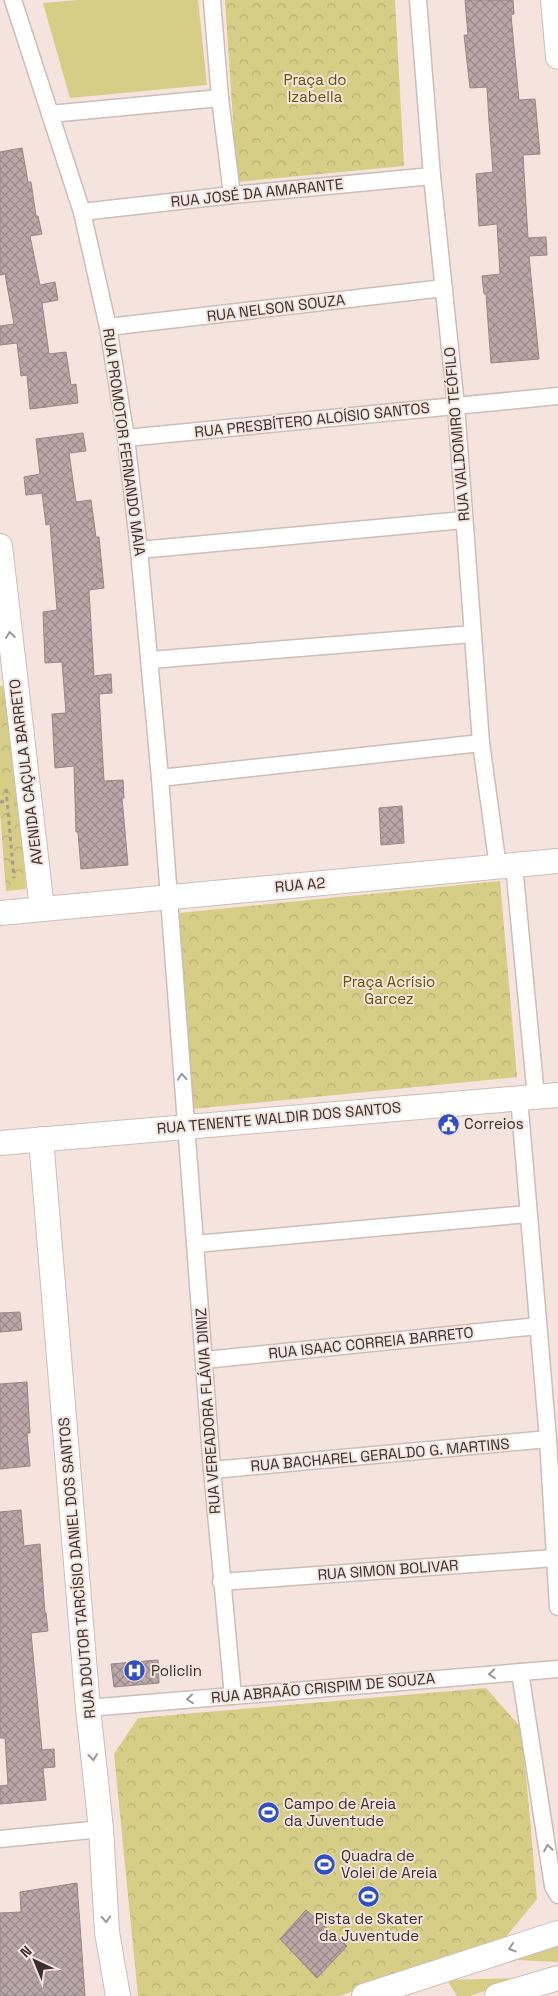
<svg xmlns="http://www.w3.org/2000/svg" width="558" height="1996" font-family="'Space Grotesk',sans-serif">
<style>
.grass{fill:#d6cd86}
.park{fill:url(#park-crowns)}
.building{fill:url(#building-cross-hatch);stroke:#978686}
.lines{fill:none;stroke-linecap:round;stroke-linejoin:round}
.street-casing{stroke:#ccbdb6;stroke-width:19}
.secondary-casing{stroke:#ccbdb6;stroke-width:26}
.path{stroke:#a69a95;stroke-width:3;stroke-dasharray:4 4;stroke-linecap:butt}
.street{stroke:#fff;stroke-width:16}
.secondary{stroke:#fff;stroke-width:24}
.oneway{stroke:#9b9896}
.labels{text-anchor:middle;stroke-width:4;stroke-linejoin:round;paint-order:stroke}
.park-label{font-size:15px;fill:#605606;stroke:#f4e4dd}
.street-label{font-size:15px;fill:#37312e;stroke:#f4e4dd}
.poi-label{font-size:15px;fill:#37312e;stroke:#f4e4dd;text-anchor:start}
</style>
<defs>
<pattern id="park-crowns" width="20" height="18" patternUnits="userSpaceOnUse" patternTransform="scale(1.25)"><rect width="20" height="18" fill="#d6cd86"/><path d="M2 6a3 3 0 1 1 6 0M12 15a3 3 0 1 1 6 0" fill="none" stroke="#b8b074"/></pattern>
<pattern id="building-cross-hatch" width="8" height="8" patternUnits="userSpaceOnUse" patternTransform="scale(1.25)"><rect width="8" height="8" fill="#baa8a8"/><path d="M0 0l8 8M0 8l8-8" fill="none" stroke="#988989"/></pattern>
</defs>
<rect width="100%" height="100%" fill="#f4e4dd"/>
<!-- grass -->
<g class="grass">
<path d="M79,0H198L207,85L70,98L43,3Z"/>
<path d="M558,1946V1962L517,1960Z"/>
<path d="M522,1978L470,1996H457L447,1980Z"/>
</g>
<!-- park -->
<g class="park">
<path d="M225,0H395L404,166L237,182Z"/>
<path d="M9,685L26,889L6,891L0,812V686Z"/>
<path d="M500,881L517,1077L192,1109L179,913Z"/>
<path d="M486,1688L522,1729L537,1899L500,1944L339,1996H138L114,1754L138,1718Z"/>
</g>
<!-- building -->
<g class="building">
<path d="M465,0H513L514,14L511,15L519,100L535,99L540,154L523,155L528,238L546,237L547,255L529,256L539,359L491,363L486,294H484L482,276L500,274L497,224L479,226L476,174L493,172L489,121L487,87L470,88L464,35H468Z"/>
<path d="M22,148L28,182H31L36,216H38L42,234L30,236L40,285L55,282L58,300L42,303L49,354L66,352L71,385L76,384L78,403L30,409L27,375L21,376L17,343L0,345V326L14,324L5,274L0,275V152Z"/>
<path d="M83,433L86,451L69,453L76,502L91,500L96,537H99L104,588L89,590L94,676L111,674L112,693L99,694L104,781L123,780L124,798H122L128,865L81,869L78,832H76L74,766L55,768L52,714L66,713L62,662L45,663L43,612L57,610L50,524L46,525L42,493L26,495L24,477L40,474L36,439Z"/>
<path d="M402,806L404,843L381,845L379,808Z"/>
<path d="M20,1312L22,1330L0,1332V1313Z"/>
<path d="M27,1382L30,1433H27L30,1466L0,1469V1384Z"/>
<path d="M21,1510L24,1546L40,1544L45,1613H46L48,1631L31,1633L42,1750L54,1749L55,1767L43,1768L46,1800L0,1804V1786L8,1785L5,1738H0V1512Z"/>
<path d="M158,1660L159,1683L114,1687L111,1664Z"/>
<path d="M77,1883L85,1996H0V1913L21,1912L20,1892Z"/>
<path d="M306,1910L347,1946L317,1978L280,1939Z"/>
</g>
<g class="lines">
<defs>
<g id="street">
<path d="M13,0L82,212L108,327L126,438L139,550L160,778L212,1470L233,1696"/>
<path d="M212,0L220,98L232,195"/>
<path d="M418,0L432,176L456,406L481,743L498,867"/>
<path d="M50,114L220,98"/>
<path d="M82,212L232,195L432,176"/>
<path d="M108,327L444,288"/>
<path d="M126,438L558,396"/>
<path d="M139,550L464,520"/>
<path d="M150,660L472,634"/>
<path d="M160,778L481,743"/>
<path d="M514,865L536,1097"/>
<path d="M519,1098L548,1439L558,1607"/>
<path d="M196,1244L528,1214"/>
<path d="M205,1360L538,1326"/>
<path d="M212,1470L548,1439"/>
<path d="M221,1582L555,1558"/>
<path d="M520,1672L553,1886L558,1895"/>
<path d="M88,1708L558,1669"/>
<path d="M0,1839L101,1829"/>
</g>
<g id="secondary">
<path d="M553,0L558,57"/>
<path d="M0,546L42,909"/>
<path d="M0,913L558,861"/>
<path d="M41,1139L88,1708L101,1829L107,1932L118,1996"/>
<path d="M0,1143L558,1095"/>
<path d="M364,1996L558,1933"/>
<path d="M497,1996L558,1978"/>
</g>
</defs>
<!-- street casing -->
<use href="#street" class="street-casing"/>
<!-- secondary casing -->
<use href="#secondary" class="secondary-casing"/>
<!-- path -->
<g class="path">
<path d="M6,789L14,878"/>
<path d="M0,802L8,801"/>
</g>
<!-- street -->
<use href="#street" class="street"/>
<!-- secondary -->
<use href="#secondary" class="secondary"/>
</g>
<!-- one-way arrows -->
<defs><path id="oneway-chevron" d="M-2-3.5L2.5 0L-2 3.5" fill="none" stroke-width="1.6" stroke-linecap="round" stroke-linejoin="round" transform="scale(1.25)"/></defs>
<g class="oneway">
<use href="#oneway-chevron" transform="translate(10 635) rotate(-97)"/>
<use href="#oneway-chevron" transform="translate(182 1077) rotate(-94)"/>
<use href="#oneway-chevron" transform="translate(492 1674) rotate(175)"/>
<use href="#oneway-chevron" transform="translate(190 1699) rotate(175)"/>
<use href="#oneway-chevron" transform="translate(93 1757) rotate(84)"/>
<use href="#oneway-chevron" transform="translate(548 1848) rotate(-99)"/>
<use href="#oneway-chevron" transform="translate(106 1919) rotate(87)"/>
<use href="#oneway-chevron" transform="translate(512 1948) rotate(162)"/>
</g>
<!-- icons -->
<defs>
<symbol id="civic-disc" viewBox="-11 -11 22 22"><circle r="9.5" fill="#314fc0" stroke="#f4e4dd"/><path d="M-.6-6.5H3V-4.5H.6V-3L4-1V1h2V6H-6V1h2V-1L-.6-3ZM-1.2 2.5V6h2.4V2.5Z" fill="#fff"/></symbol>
<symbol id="hospital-disc" viewBox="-11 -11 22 22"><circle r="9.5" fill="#314fc0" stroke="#f4e4dd"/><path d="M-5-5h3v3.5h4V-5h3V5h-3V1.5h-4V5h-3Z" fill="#fff"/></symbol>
<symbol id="stadium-disc" viewBox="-11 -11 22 22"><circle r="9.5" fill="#314fc0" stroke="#f4e4dd"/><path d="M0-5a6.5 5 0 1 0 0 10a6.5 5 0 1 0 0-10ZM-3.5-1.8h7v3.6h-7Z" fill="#fff"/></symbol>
</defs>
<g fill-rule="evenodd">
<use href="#civic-disc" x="436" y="1112" width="25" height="25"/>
<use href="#hospital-disc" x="122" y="1658" width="25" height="25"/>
<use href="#stadium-disc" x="256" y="1800" width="25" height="25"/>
<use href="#stadium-disc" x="312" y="1852" width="25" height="25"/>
<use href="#stadium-disc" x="356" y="1884" width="25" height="25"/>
</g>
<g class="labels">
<!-- park labels -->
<g class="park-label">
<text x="315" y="85">Praça do<tspan x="315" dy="17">Izabella</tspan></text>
<text x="389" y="987">Praça Acrísio<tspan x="389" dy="17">Garcez</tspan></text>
</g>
<!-- street labels -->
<g class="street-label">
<text transform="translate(257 193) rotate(-6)" y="5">RUA JOSÉ DA AMARANTE</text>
<text transform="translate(276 308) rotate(-7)" y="5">RUA NELSON SOUZA</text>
<text transform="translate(312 420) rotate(-6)" y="5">RUA PRESBÍTERO ALOÍSIO SANTOS</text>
<text transform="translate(457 434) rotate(-95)" y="5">RUA VALDOMIRO TEÓFILO</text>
<text transform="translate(124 442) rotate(82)" y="5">RUA PROMOTOR FERNANDO MAIA</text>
<text transform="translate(26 772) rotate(-97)" y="5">AVENIDA CAÇULA BARRETO</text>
<text transform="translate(300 885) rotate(-5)" y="5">RUA A2</text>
<text transform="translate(279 1118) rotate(-5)" y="5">RUA TENENTE WALDIR DOS SANTOS</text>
<text transform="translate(371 1343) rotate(-6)" y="5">RUA ISAAC CORREIA BARRETO</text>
<text transform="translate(208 1411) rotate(-94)" y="5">RUA VEREADORA FLÁVIA DINIZ</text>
<text transform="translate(380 1455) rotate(-5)" y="5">RUA BACHAREL GERALDO G. MARTINS</text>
<text transform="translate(77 1568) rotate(-95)" y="5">RUA DOUTOR TARCÍSIO DANIEL DOS SANTOS</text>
<text transform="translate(388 1570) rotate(-4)" y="5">RUA SIMON BOLIVAR</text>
<text transform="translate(323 1688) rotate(-5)" y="5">RUA ABRAÃO CRISPIM DE SOUZA</text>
</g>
<!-- poi labels -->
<g class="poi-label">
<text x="464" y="1129">Correios</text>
<text x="151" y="1676">Policlin</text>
<text x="284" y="1809">Campo de Areia<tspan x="284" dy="17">da Juventude</tspan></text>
<text x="341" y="1861">Quadra de<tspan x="341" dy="17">Volei de Areia</tspan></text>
<text x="369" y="1924" text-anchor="middle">Pista de Skater<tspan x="369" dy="17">da Juventude</tspan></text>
</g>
</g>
<!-- north arrow -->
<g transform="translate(35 1961) rotate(316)" stroke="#f4e4dd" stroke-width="4" paint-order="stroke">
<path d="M0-4L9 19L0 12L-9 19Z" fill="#37312e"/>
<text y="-8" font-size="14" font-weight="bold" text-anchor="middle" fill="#37312e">N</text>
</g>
</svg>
